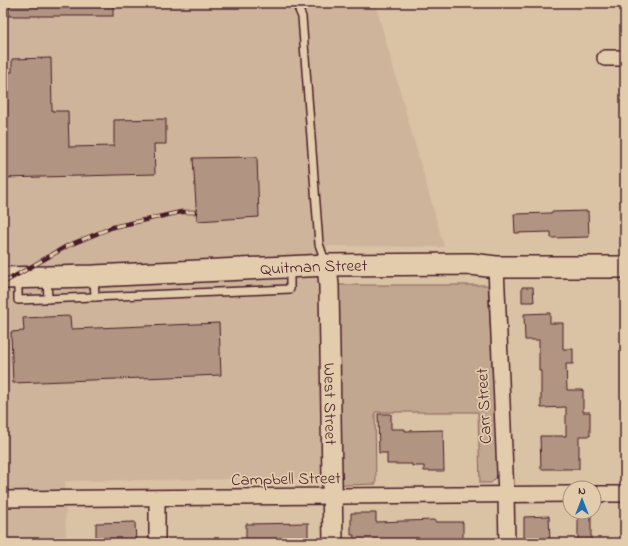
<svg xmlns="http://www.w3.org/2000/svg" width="628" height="546" font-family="'Indie Flower',sans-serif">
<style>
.built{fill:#ceb49a}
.green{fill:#c2a790;stroke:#86635e}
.building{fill:#b19482;stroke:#4a1f2b}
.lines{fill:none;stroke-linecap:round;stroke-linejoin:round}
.service-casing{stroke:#4a1f2b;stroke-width:10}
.minor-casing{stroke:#4a1f2b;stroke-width:18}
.tertiary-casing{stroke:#4a1f2b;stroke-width:22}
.secondary-casing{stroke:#4a1f2b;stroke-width:24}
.service{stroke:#e3ccac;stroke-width:7}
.minor{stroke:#e3ccac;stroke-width:15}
.tertiary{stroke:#e3ccac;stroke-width:19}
.secondary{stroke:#e3ccac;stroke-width:21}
.rail-casing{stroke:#4a1f2b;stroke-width:4.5}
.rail{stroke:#e3ccac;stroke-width:3;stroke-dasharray:9;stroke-linecap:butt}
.labels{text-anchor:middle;stroke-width:3.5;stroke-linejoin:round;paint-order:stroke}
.street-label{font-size:17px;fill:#4a1f2b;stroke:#e3ccac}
</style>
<rect width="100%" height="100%" fill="#dac2a4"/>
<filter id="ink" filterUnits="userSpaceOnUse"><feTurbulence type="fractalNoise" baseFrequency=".025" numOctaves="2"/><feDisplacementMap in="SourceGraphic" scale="8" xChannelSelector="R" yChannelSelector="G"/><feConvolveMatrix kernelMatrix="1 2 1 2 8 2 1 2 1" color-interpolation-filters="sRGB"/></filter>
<g filter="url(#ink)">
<!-- built -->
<path class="built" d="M3,3H375L444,247L327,246L326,478L65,481L66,543H3Z"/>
<!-- green -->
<path class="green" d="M337,285H488L498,469L496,478L491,483H480L478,412H375L376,484L346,485L343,484L341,482Z"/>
<!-- building -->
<g class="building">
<rect x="9" y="3" width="104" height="13"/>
<path d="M51,58L52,111H68L69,147L114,146V120L166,119V144H154L155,174L3,178V72H12V59Z"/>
<path d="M257,157L259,217L197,221L193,158Z"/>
<path d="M588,211L589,237L551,238V232L515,233L514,214L551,213V212Z"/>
<path d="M522,287H533L534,302H522Z"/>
<path d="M550,313V323H563V349H573V364H566L567,390H583V412H590V436H579V469H541L540,436H566V407L541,408V371H539V340H525L524,314Z"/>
<path d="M70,316L71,329L219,323L221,375L13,383L11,332L24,331L23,318Z"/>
<path d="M378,414H391V429H405V431L443,430L444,471H424V466H412V464H387V453H379Z"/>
<path d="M351,513H376V522L435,520V522H463V543H353L354,535H351Z"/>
<rect x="578" y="513" width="13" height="30"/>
<path d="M549,516L550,543H524V517Z"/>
<path d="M135,522L136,543H96V523Z"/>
<path d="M308,523V543H288V540H246V524Z"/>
</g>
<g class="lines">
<defs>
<g id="service">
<path d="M296,3L302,17L319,244L326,264"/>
<path d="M94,278L95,297"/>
<path d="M47,279L48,299"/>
<path d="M18,280V300L290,289V268"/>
</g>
<g id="minor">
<path d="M605,58H625"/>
<path d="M496,267L506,495L507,543"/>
<path d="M594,494H625"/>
<path d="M157,498V543"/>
<path d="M3,499L570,494"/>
</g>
<g id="tertiary">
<path id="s1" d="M327,265L329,286L333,543"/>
</g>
<g id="secondary">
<path id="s2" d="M3,278L94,276L327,265L471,264L496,267H625"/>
</g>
</defs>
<!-- service casing -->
<use href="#service" class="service-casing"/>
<!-- minor casing -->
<use href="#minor" class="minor-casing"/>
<!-- tertiary casing -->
<use href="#tertiary" class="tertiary-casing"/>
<!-- secondary casing -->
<use href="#secondary" class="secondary-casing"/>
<!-- service -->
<use href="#service" class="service"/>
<!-- minor -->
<use href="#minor" class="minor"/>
<!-- tertiary -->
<use href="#tertiary" class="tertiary"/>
<!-- secondary -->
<use href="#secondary" class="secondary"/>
<defs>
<path id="rail" d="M3,283L67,246L113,227L181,212H195"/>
</defs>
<!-- rail casing -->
<use href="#rail" class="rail-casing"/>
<!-- rail -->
<use href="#rail" class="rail"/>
</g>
</g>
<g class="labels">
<!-- street labels -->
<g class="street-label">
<text dy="6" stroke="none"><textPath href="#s2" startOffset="311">Quitman Street</textPath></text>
<text dy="6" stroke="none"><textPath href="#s1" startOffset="139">West Street</textPath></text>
<text transform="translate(483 406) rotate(-93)" y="6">Carr Street</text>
<text transform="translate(286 478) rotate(-1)" y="6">Campbell Street</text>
</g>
</g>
<!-- margin -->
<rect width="628" height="546" fill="none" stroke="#e3ccac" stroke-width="16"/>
<rect x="8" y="8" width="612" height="530" fill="none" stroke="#4a1f2b" stroke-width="1.5" filter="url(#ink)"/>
<!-- north arrow -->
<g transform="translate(582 500)"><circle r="19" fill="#e3ccac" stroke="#a68778"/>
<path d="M0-3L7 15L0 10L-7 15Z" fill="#1f6fb2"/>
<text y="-6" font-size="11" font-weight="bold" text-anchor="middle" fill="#4a1f2b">N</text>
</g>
</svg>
